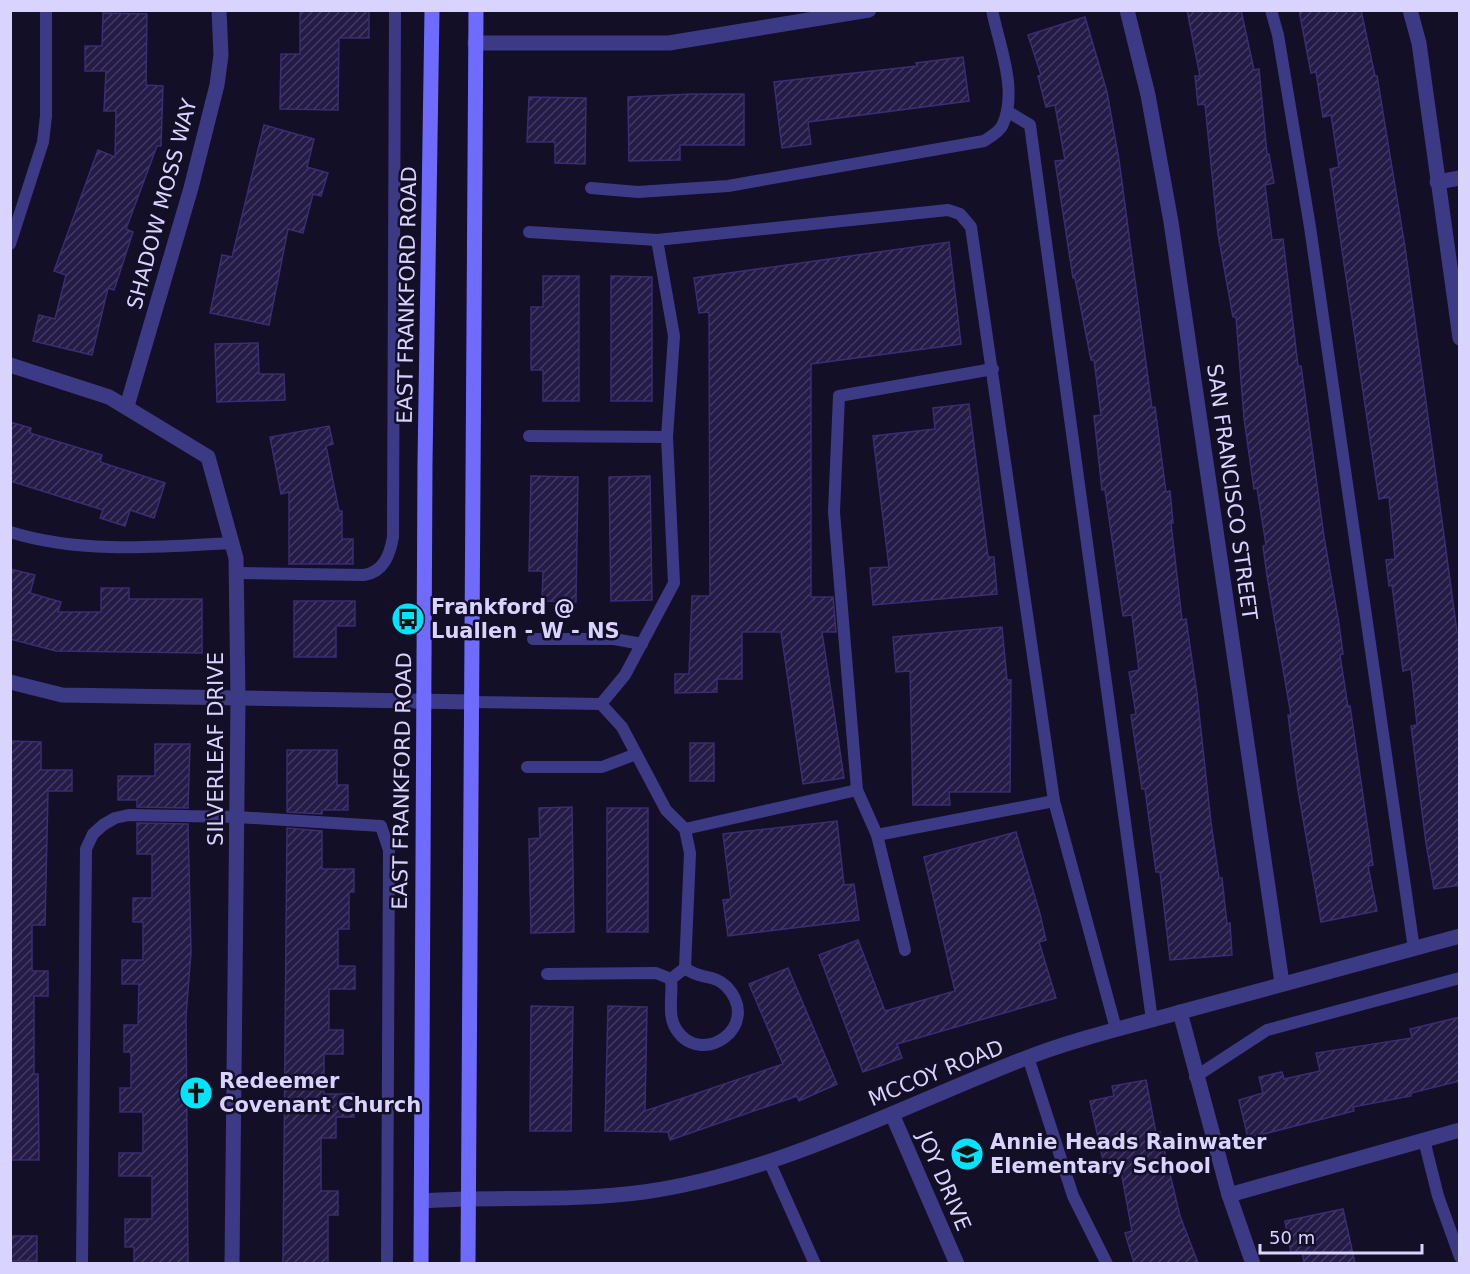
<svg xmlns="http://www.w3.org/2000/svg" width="1470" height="1274" font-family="'DejaVu Sans',sans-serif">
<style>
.building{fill:url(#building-hatch);stroke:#3b2d73;stroke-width:1.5}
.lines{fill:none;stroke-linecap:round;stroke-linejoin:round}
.service{stroke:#3d3a85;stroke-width:12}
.minor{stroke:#3d3a85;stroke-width:15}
.tertiary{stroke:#3d3a85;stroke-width:15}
.secondary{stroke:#6f6bff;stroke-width:15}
.labels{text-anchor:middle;stroke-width:5;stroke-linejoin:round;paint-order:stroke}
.street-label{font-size:21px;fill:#d9d4ff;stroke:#130f26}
.poi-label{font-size:21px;font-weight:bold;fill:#d9d4ff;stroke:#130f26;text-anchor:start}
</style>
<defs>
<pattern id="building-hatch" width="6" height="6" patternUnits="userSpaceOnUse" patternTransform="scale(1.5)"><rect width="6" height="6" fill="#241b47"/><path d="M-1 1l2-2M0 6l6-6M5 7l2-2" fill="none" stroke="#433b63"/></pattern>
</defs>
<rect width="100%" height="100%" fill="#130f26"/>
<!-- building -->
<g class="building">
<path d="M300,10H369V38H339L338,110L280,109L281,54H300Z"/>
<path d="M1187,10H1241L1254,70L1259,69L1267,154H1269L1274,183L1265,185L1272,240L1283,239L1298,366H1301L1324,537L1339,624L1343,654L1340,655L1348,707L1350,706L1373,865L1368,866L1377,911L1321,922L1298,790L1288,715H1291L1267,576L1263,546L1266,545L1257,488L1254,489L1244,418L1236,317H1233L1218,234L1205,104L1198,105L1195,76H1200Z"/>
<path d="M1299,10H1361L1375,76H1377L1405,247L1457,632H1460V885L1434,889L1426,843L1411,726L1417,725L1411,669L1403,671L1392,585L1389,586L1386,560L1395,559L1389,497L1379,499L1330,169L1339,167L1331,115L1323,117L1316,72L1311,73Z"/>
<path d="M103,13L147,14L146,85L163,86L161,146H157L126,229L133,232L114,290L108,288L92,355L33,341L39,315L55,319L66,275L54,271L98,150L115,157L116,111H104L106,71H85V46H102Z"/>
<path d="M1085,17L1107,92L1119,160L1152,408L1155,407L1166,492L1170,491L1173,523H1171L1182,620L1186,619L1197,694L1211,823L1219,878H1222L1227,924L1230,923L1232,955L1170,960L1160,872H1156L1145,789H1142L1131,715L1136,714L1129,672L1139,670L1132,615L1123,616L1105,490H1102L1094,416L1101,415L1094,360H1091L1075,278H1073L1055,161L1065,160L1055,105L1046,107L1038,76L1041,75L1028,35Z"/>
<path d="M963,57L969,101L808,122L811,144L782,148L774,82L917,66L916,63Z"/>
<path d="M692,94H744V145H680V160L629,161L628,97Z"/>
<path d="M529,97L586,98L585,164L555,163V142H527Z"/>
<path d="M264,125L314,139L307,167L328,173L321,196L313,194L303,233L288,229L269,325L210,313L222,255L232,257Z"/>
<path d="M949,242L961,344L811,364V597H833L836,632H822L844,778L803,784L781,632H742V679H717V692L675,693V674H689L692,596H710L709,312L699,313L694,278Z"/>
<path d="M543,276H579V401H543V370H531V307H543Z"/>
<path d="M611,276L652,277V401H611Z"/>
<path d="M258,343L259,374H284L285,400L217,402L215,344Z"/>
<path d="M969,404L988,557H994L997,594L873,605L870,568L889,567L873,436L935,429L933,408Z"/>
<path d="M10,422L31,428L30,433L102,455L100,462L165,483L154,518L130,510L125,526L100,518L103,510L10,481Z"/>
<path d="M329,426L333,444L326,446L339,511H342V539H353V564H289V492L281,494L270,437Z"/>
<path d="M531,476L578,477L576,602L542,601L543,571H529Z"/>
<path d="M650,476L652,600L611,601L609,477Z"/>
<path d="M10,569L35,575L30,593L61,602L58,612H101V588H129V599H202V653L56,651L10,639Z"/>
<path d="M294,601H355V626H336V657H294Z"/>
<path d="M1002,627L1007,680H1011L1010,792H949L950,805H913L910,671L896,672L893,637Z"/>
<path d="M10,741L41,742V770H72V791H48L45,925H32V971H48V996H34V1074H38L39,1160H10Z"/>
<rect x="690" y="743" width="24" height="38"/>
<path d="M155,744H190L188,808L137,807V800H118V776H155Z"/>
<path d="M287,750H337V785H348V810H322V814L287,812Z"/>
<path d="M572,807L574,932L531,933L529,839L540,838L539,808Z"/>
<rect x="607" y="808" width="41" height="124"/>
<path d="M837,821L844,885L854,884L859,920L728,936L723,900L731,899L723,834Z"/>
<path d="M137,823L188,824L191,952L186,1016L188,1263H134V1247H125V1219H152V1176H119V1153H143V1112H120V1088H131V1052H124V1025H138L139,984H122V960H143V922H133V898H152V854H137Z"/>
<path d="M287,828L322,831V869H354V892H349V929H338V966H355V989H329V1030H343V1054H324V1094H354V1117H336V1138H321V1191H338V1215H328V1263H283Z"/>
<path d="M1016,832L1040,914L1046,940L1039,942L1056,998L897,1044L902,1058L863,1072L819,955L858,940L885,1011L955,991L924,857Z"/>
<path d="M788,968L837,1084L799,1101L797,1096L670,1140L668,1132L605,1131L608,1006L647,1007L645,1111L783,1064L749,984Z"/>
<path d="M531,1006L573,1007L571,1131H530Z"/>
<path d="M1460,1017V1081L1411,1093V1096L1353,1107L1354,1111L1248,1138L1239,1100L1263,1093L1259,1077L1282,1072L1284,1079L1320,1071L1316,1053L1412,1038L1410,1029Z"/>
<path d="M1146,1080L1156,1133L1160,1132L1180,1216L1198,1263H1134L1125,1233L1132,1231L1121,1171L1106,1174L1090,1101L1114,1096L1112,1086Z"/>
<path d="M1343,1209L1355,1263H1304L1302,1251L1291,1253L1285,1221Z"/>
<rect x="10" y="1236" width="27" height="25"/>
</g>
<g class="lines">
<!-- service -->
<g class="service">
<path d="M1271,10L1278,35L1310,227L1414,949"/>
<path d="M1007,111L1030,125L1152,1020"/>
<path d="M591,188L638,192L728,186L984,141C990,137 999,132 1002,126C1019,92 999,45 992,10"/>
<path d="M529,232L657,240L948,210L960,214L971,227L1054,801L1116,1029"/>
<path d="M657,240L674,336L667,437L674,583L625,675L601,704L622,727L666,810L685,829L690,853L685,968L671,979"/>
<path d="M10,244L43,142L46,116V10"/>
<path d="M529,436L667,437"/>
<path d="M10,532C80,554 159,547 231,543"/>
<path d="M236,573L364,575C384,572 390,554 393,537L395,10"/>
<path d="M533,639H614L642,644"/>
<path d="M471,702L601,704"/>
<path d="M527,767H602L636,754"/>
<path d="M685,829L857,790"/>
<path d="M877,835L1054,801"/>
<path d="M905,950L877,835L857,790L834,512L839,396L993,369"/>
<path d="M547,974L656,973L671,979"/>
<path d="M671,979C673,995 667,1015 676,1029C701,1069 764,1026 726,986C714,974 700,980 685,968"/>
<path d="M1028,1057L1073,1196L1107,1264"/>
<path d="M1195,1077L1267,1030L1460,978"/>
<path d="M1424,1140L1438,1196L1460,1257"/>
<path d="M769,1161L815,1264"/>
<path d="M82,1264L86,849L93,834L103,825L115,818L129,815L237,817L381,826L389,850L387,1264"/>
</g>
<!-- minor -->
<g class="minor">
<path d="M1127,10L1148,95L1171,222L1282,983"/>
<path d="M1410,10L1419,43L1460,338"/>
<path d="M475,43H669L869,10"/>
<path d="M1437,182L1460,178"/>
<path d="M10,365L109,397L208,457L236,558L238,699L232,1264"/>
<path d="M127,406L191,188L217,85L221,55L219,10"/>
<path d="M10,682L62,695L471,702"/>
<path d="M1180,1012L1229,1195L1253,1264"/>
<path d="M892,1114L957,1264"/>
<path d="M1229,1195L1460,1130"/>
</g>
<!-- tertiary -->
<path class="tertiary" d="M422,1201C495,1196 570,1202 644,1192C778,1173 902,1106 1026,1058C1075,1039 1127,1027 1177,1013C1271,987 1365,961 1460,936"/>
<!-- secondary -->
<g class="secondary">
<path d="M421,1264L425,463L432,10"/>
<path d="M468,1264L476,10"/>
</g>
</g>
<!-- icons -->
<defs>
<symbol id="bus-disc" viewBox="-11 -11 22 22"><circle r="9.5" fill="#00e5ff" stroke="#130f26"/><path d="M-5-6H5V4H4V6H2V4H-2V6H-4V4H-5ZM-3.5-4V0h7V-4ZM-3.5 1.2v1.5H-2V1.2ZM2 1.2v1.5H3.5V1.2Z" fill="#111"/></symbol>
<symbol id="church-disc" viewBox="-11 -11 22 22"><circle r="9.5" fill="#00e5ff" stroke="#130f26"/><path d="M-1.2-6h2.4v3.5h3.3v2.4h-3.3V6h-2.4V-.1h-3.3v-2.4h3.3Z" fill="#111"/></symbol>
<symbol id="school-disc" viewBox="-11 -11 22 22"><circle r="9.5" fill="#00e5ff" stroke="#130f26"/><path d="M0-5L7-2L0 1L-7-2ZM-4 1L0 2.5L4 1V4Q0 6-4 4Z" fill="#111"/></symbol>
</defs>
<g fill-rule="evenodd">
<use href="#bus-disc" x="389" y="600" width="38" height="38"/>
<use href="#church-disc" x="177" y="1074" width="38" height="38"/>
<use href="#school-disc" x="948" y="1135" width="38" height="38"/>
</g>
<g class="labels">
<!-- street labels -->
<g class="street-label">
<text transform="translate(162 204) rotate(-75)" y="7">SHADOW MOSS WAY</text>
<text transform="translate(407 295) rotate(-89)" y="7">EAST FRANKFORD ROAD</text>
<text transform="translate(1232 492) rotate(82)" y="7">SAN FRANCISCO STREET</text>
<text transform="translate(216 749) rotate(-90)" y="7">SILVERLEAF DRIVE</text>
<text transform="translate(402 781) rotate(-89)" y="7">EAST FRANKFORD ROAD</text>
<text transform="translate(936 1073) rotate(-22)" y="7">MCCOY ROAD</text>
<text transform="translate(944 1181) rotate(67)" y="7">JOY DRIVE</text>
</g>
<!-- poi labels -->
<g class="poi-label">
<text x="431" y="614">Frankford @<tspan x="431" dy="24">Luallen - W - NS</tspan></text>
<text x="219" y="1088">Redeemer<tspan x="219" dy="24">Covenant Church</tspan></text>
<text x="990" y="1149">Annie Heads Rainwater<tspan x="990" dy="24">Elementary School</tspan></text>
</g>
</g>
<!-- border -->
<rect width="1470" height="1274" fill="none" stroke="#d9d4ff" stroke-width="24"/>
<!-- scale -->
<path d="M1260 1244v9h162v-9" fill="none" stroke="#d9d4ff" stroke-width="3"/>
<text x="1269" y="1244" font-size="18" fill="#d9d4ff" stroke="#130f26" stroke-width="4.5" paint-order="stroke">50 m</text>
</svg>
